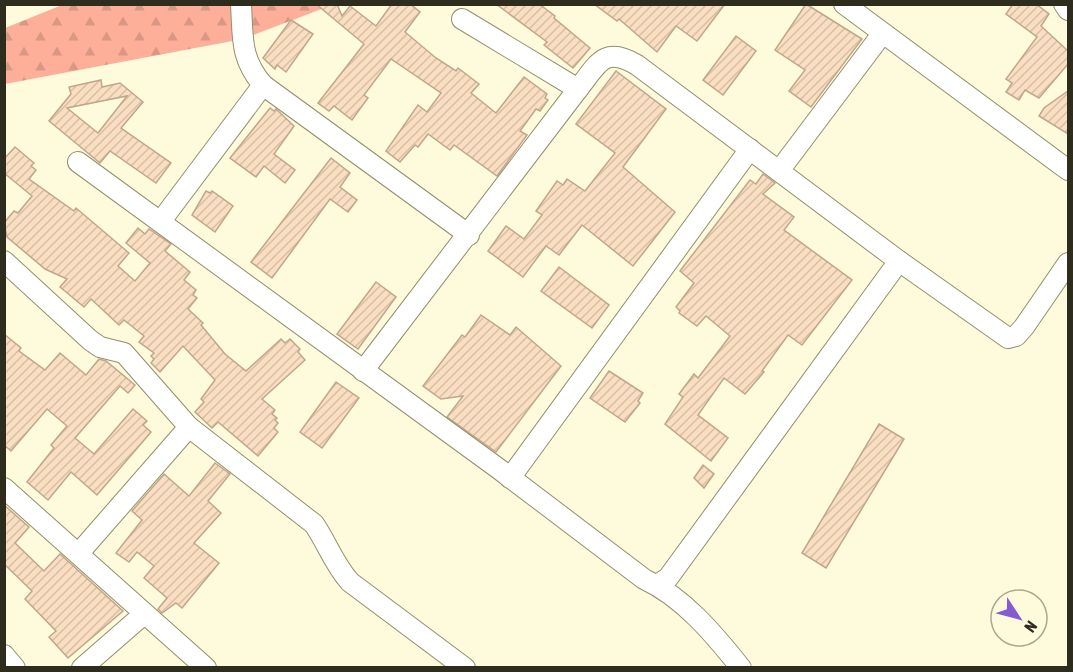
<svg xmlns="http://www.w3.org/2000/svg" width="1073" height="672" font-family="'Asap Condensed',sans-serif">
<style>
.forest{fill:url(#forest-firs)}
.building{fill:url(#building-hatch);stroke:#c0a68a;stroke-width:1.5;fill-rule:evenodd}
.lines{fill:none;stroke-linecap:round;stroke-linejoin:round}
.minor-casing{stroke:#938e6c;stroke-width:22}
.minor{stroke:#fff;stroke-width:20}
</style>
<defs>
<pattern id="forest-firs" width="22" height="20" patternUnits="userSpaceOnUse" patternTransform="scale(1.5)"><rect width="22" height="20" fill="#fdaf9a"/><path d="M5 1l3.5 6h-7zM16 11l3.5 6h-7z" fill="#d99784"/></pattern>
<pattern id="building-hatch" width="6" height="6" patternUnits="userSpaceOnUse" patternTransform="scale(1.5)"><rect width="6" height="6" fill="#fadec1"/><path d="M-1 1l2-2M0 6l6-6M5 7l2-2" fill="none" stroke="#d7bfa5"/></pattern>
</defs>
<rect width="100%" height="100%" fill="#fefbdc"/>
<!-- forest -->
<path class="forest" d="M62,5H332L243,39L5,84V28Z"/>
<!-- building -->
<g class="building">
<path d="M316,4H337L342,16L350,6L376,26L392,4H410L420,12L405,32L436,58L456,71L458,68L479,84L471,93L496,113L524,77L547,94L545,98L548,100L540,111L536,109L520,131L527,135L497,176L454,145L450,150L428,134L418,147L415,145L400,162L386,151L418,105L427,112L441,93L391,59L364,95L368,98L352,120L334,106L329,111L318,103L364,44Z"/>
<path d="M496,4H539L555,16L554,18L590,48L573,68L544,45L547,42Z"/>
<path d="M594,4H725L697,41L676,26L657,52L619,19L617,21Z"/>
<path d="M806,4L862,39L811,107L789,91L805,70L775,50Z"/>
<path d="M1013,4H1036L1049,14L1041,26L1068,51V64L1039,98L1025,90L1019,100L1006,92L1012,83L1006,79L1037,37L1006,14Z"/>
<path d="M291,20L313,34L286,72L277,65L275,69L263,58Z"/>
<path d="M736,36L756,51L723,95L703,80Z"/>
<path d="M616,71L666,109L623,167L675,212L633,266L582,225L559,255L546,246L523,277L488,251L506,226L524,239L542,215L536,211L557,181L563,185L567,179L585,191L615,153L576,124Z"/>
<path d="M101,80L102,87L120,83L143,102L121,128L171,163L156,183L110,151L100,163L49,121L71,94L69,87ZM127,96L98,133L67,108Z"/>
<path d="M1068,91V134L1039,116L1044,108Z"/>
<path d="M270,108L274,111L276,109L294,126L274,154L295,170L285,183L264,166L256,177L230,158Z"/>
<path d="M15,147L34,163L31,166L36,170L29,179L74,211L76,208L129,253L118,266L135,281L150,263L126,243L138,228L145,234L149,229L171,244L165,251L190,272L184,280L196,290L193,295L197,298L188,309L203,323L201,325L225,354L246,371L281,339L285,343L290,339L300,349L298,352L305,360L262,399L275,410L272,414L277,418L275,420L278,423L274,428L278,432L258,456L218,422L212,428L195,412L204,402L201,399L215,380L183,346L160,372L151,363L154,359L151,356L154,353L139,342L144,336L124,320L119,325L91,299L84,307L60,287L67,279L45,269L7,237L4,223L14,211L18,213L32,196L4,173V159Z"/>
<path d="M331,158L350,173L340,187L357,200L348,212L330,199L272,278L251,262Z"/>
<path d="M763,174L775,183L763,194L794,217L784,230L852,280L802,345L788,335L762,371L764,372L745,394L724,378L698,415L728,438L711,461L665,424L683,397L679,394L694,374L698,378L730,336L706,316L697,326L679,313L680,311L676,307L694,283L680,271L750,180L756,184Z"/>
<path d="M206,191L210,193L212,191L233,206L215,232L192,215Z"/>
<path d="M559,267L609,305L592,328L541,291Z"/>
<path d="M376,282L396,297L358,349L337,334Z"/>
<path d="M481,315L510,335L516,327L561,366L496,452L447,417L463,396L441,399L423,386L462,335L465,337Z"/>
<path d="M4,334L21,348L19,351L45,370L60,353L86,375L99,359L106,361L135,385L128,393L120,386L75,438L94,454L133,409L147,421L143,425L151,432L97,495L71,472L48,500L27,482L54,448L51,445L67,426L47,409L11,451L4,445Z"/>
<path d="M609,371L643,393L638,401L640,403L625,422L590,398Z"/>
<path d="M336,382L359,398L322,448L300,432Z"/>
<path d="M879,424L904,439L826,568L802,553Z"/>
<path d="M215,463L230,474L208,501L221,513L194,543L219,563L182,608L176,603L162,613L158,609L167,598L144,578L154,566L137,552L129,562L116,553L142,520L132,511L164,474L189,496Z"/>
<path d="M703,465L714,474L704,488L694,478Z"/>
<path d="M4,505L29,527L15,543L44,571L60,554L123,611L68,658L49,637L56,631L25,599L32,591L4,564Z"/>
</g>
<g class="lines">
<defs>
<g id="minor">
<path d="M241,4C243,38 240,58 263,85L469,235"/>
<path d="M844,4L1068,170"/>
<path d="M1064,4L1068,10"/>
<path d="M462,19L578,89"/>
<path d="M78,162L499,469L644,579C683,597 714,634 741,668"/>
<path d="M779,171L882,34"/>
<path d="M161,221L263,85"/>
<path d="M4,261L90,340L100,347L124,353L189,427L314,524C327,543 334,564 350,582L465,668"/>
<path d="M363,371L578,89C598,64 604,45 637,65L899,261L1008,338L1016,336L1024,327L1068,263"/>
<path d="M510,478L750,149"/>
<path d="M4,488L206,668"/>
<path d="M79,553L189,427"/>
<path d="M657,585L668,578L899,261"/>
<path d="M4,655L15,668"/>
<path d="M82,668L144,614"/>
</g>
</defs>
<!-- minor casing -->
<use href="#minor" class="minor-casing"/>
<!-- minor -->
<use href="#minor" class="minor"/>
</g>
<!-- border -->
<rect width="1073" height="672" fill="none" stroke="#2d2c1d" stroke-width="12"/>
<!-- north arrow -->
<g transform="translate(1019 618) rotate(126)"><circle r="28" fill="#fefbdc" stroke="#aaa890" stroke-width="1.5"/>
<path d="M0-4.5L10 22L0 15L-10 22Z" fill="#855bd4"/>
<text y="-9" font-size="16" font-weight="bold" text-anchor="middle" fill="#2d2c1d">N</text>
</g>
</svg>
